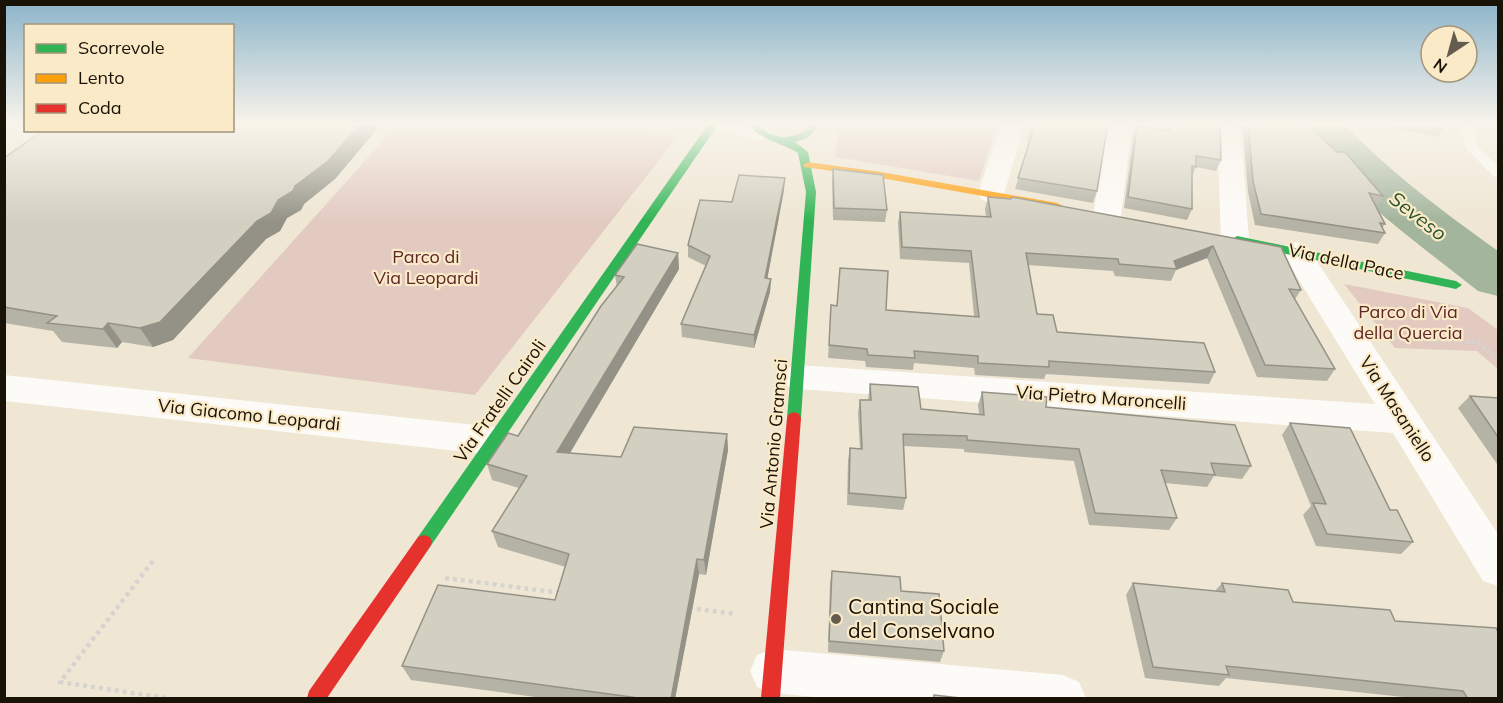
<svg xmlns="http://www.w3.org/2000/svg" width="1503" height="703" font-family="Mulish,sans-serif">
<style>
.green{fill:#e2cac1}
.lines{fill:none;stroke-linecap:round;stroke-linejoin:round}
.river{fill:#a3b59d;fill-rule:evenodd}
.path-far2{stroke:#d7d4cf;stroke-width:3;stroke-dasharray:2 2;stroke-linecap:butt}
.path-far1{stroke:#d7d4cf;stroke-width:4;stroke-dasharray:3 3;stroke-linecap:butt}
.path{stroke:#d7d4cf;stroke-width:4.5;stroke-dasharray:4 4;stroke-linecap:butt}
.lane{fill:#fdfbf8;fill-rule:evenodd}
.street{fill:#fdfbf8;fill-rule:evenodd}
.fast{fill:#30b455;fill-rule:evenodd}
.slow{fill:#ff9f0a;fill-rule:evenodd}
.jam{fill:#e5322d;fill-rule:evenodd}
.wall{fill:#b5b3a6}
.shaded-wall{fill:#949287}
.building{fill:#d3d0c1;stroke:#949287;stroke-width:1.5}
.poi-dot{fill:#645c4e;stroke:#fbeac7;stroke-width:2}
.labels{text-anchor:middle;stroke-width:4.5;stroke-linejoin:round;paint-order:stroke}
.park-label{font-size:18px;fill:#5e272a;stroke:#fbeac7}
.street-label{font-size:18px;fill:#191206;stroke:#fbeac7}
.water-label{font-size:20px;font-style:italic;fill:#26542f;stroke:#fbeac7}
.near-poi-label{font-size:21px;fill:#191206;stroke:#fbeac7;text-anchor:start}
</style>
<rect width="100%" height="100%" fill="#efe6d3"/>
<!-- green -->
<g class="green">
<path d="M399,123H600L678,136L475,395L188,358Z"/>
<path d="M838,123H997L979,181L836,157Z"/>
<path d="M1344,284L1468,308L1498,330V369L1477,351L1395,348Z"/>
</g>
<g class="lines">
<!-- river -->
<path class="river" d="M1296,123H1343C1391,173 1442,211 1498,251V296L1478,291C1414,240 1343,191 1296,123Z"/>
<!-- path-far2 -->
<g class="path-far2">
<path d="M625,123L675,131"/>
<path d="M914,123L949,139L971,156"/>
<path d="M939,123L948,138"/>
</g>
<!-- path-far1 -->
<path class="path-far1" d="M1388,338L1477,342L1498,359"/>
<!-- path -->
<g class="path">
<path d="M153,561L60,682L166,698"/>
<path d="M445,578L562,593"/>
<path d="M689,608L736,614"/>
</g>
<!-- lane -->
<path class="lane" d="M1460,123H1472L1478,147L1498,166V177L1493,176L1466,148Z"/>
<!-- street -->
<g class="street">
<path d="M699,123H745L767,128L770,133L767,138L758,140L703,128Z"/>
<path d="M1001,123H1025L1004,194L1000,200L991,202L982,200L978,194Z"/>
<path d="M1108,123H1132L1121,216L1117,222L1107,224L1097,222L1093,216Z"/>
<path d="M1229,124L1238,126L1241,131L1249,240L1245,246L1235,249L1225,246L1221,240L1217,131L1220,126Z"/>
<path d="M1296,242L1306,245L1498,534V586L1483,581L1393,433L798,389L786,386L781,377L786,368L798,365L1375,404L1281,251L1286,245Z"/>
<path d="M4,375L494,427L507,431L512,441L507,451L494,455L4,401Z"/>
<path d="M773,649L1063,675L1079,682L1086,698H827L773,693L757,687L750,671L757,655Z"/>
</g>
<!-- fast -->
<g class="fast">
<path d="M709,123H719L430,547L424,549L418,547L416,542L418,537Z"/>
<path d="M747,123H757C772,142 797,141 813,123H823L807,138L795,142L808,152L816,192L801,418L799,422H789L787,418L806,192L798,153C780,142 761,141 747,123Z"/>
<path d="M1237,236L1456,281L1462,285L1456,289L1233,243L1231,240Z"/>
</g>
<!-- slow -->
<path class="slow" d="M808,162L881,172L1057,203L1063,206L1057,209L881,178L804,167L803,165Z"/>
<!-- jam -->
<g class="jam">
<path d="M794,412L799,414L801,418L780,698H761L787,418L789,414Z"/>
<path d="M424,535L430,537L432,542L430,547L327,698H307L309,691L418,537Z"/>
</g>
</g>
<!-- wall -->
<g class="wall">
<path d="M232,123H382L335,179L304,204L301,210L287,218L280,231L266,239L173,340L153,347L122,342L117,348L62,342L53,331L4,323V158Z"/>
<path d="M1032,123L1097,191L1093,203L1015,189L1030,141H1027Z"/>
<path d="M1167,123H1223L1220,124L1221,160L1216,171L1196,167L1192,176V209L1187,220L1124,208L1133,136L1137,126L1166,131Z"/>
<path d="M1235,123H1305L1383,196L1376,207L1385,224L1382,228L1385,233L1378,244L1255,225L1248,192L1243,131L1238,124Z"/>
<path d="M1366,123H1447L1438,137Z"/>
<path d="M833,169L887,210L885,222L833,220L832,181Z"/>
<path d="M784,190L767,279H771L770,292L754,348L682,337L681,324L706,266L688,257V245L732,202Z"/>
<path d="M988,197L1281,247L1301,290L1295,299L1335,369L1327,381L1257,377L1207,258L1176,270L1171,281L1115,276L1113,271L1028,265L1037,314L1057,332L1215,372L1209,384L1046,374L1044,379L975,375L974,368L914,363L913,370L866,367L865,361L828,358L831,305L886,310L974,316L969,263L900,259L898,223L900,212L986,217L985,209Z"/>
<path d="M678,253L679,269L570,453L621,457L727,434L728,450L706,575L699,574L675,699H550L411,680L402,666L555,600L566,567L498,547L492,531L519,488L492,480L487,464L518,436L617,287L615,275Z"/>
<path d="M870,384L921,409L979,414L978,405L982,392L1046,407L1251,466L1242,479L1214,476L1207,487L1165,483L1177,518L1169,530L1089,525L1074,461L964,452V449L904,446L906,498L903,510L847,505L848,460L850,448L860,449L858,413L860,400H868Z"/>
<path d="M1470,396L1498,398V465L1497,464L1458,408Z"/>
<path d="M1290,423L1390,510L1413,542L1401,554L1316,546L1303,515L1311,506L1282,435Z"/>
<path d="M832,571L901,591L944,651L940,662L828,652L830,582Z"/>
<path d="M1133,583L1215,591L1222,583L1293,602L1395,621L1498,699H1422L1226,678L1219,686L1145,678L1126,595Z"/>
</g>
<!-- shaded-wall -->
<g class="shaded-wall">
<path d="M361,123H382L335,179L304,204L301,210L287,218L280,231L266,239L173,340L153,347L140,328L278,200L295,186Z"/>
<path d="M785,178L784,190L765,291V278Z"/>
<path d="M1213,246L1207,258L1176,270L1177,269L1174,261Z"/>
<path d="M678,253L679,269L561,468L557,452Z"/>
<path d="M771,279L770,292L754,348V335Z"/>
<path d="M108,323L122,342L117,348L103,329Z"/>
<path d="M727,434L728,450L706,575L704,560Z"/>
<path d="M697,559L699,574L675,699H671Z"/>
</g>
<!-- building -->
<g class="building">
<path d="M232,123H361L328,161L295,186L293,191L278,200L271,213L257,221L160,322L140,328L108,323L103,329L47,323L57,316L4,307V158L44,130H232Z"/>
<path d="M1032,123H1108L1097,191L1018,178L1033,131L1030,130Z"/>
<path d="M1170,123H1220L1221,160L1196,156V167L1192,166V209L1128,197L1137,126L1169,131Z"/>
<path d="M1248,123H1305L1337,152H1345L1383,196L1369,193L1385,224L1380,223L1385,233L1261,214L1253,181Z"/>
<path d="M833,169L883,175L887,210L834,208Z"/>
<path d="M739,175L785,178L765,278L771,279L754,335L681,324L710,256L688,245L700,200L732,202Z"/>
<path d="M988,197L1011,199L1012,197L1281,247L1301,290L1289,289L1335,369L1265,365L1213,246L1174,261L1177,269L1119,264L1118,259L1026,253L1037,314L1053,315L1057,332L1204,343L1215,372L1049,361V367L978,363V356L914,351L915,358L868,355L867,349L829,345L831,305L837,306L840,268L888,271L886,310L979,317L971,251L902,247L900,212L991,217Z"/>
<path d="M637,244L678,253L557,452L621,457L634,427L727,434L704,560L697,559L671,699H646L402,666L438,585L555,600L569,554L492,531L527,476L487,464L508,433L518,436L601,306L624,277L615,275Z"/>
<path d="M870,384L918,387L921,409L984,415L982,392L1047,397L1046,407L1235,425L1251,466L1211,463L1215,475L1161,470L1177,518L1095,513L1079,449L967,440V436L903,434L906,498L849,493L850,448L862,449L860,400H871Z"/>
<path d="M1470,396L1498,398V437Z"/>
<path d="M1290,423L1350,428L1390,510H1397L1413,542L1327,534L1313,503L1326,504Z"/>
<path d="M832,571L900,577L901,591L939,594L944,651L829,641Z"/>
<path d="M1133,583L1225,592L1222,583L1288,590L1293,602L1390,610L1395,621L1496,628L1498,632V699H1468L1463,691L1226,666L1229,675L1153,667Z"/>
<path d="M934,695L969,699H934Z"/>
</g>
<!-- sky -->
<linearGradient id="sky" x2="0" y2="1"><stop stop-color="#8cb4ca"/><stop offset="0.56" stop-color="#f8f4eb"/><stop offset="1" stop-color="#f8f4eb" stop-opacity="0"/></linearGradient>
<rect width="1503" height="221" fill="url(#sky)"/>
<!-- markers -->
<circle class="poi-dot" cx="836" cy="619" r="6"/>
<g class="labels">
<!-- park labels -->
<g class="park-label">
<text x="426" y="263">Parco di<tspan x="426" dy="21">Via Leopardi</tspan></text>
<text x="1408" y="318">Parco di Via<tspan x="1408" dy="21">della Quercia</tspan></text>
</g>
<!-- street labels -->
<g class="street-label">
<text transform="translate(1346 262) rotate(12)" y="6">Via della Pace</text>
<text transform="translate(1101 398) rotate(4)" y="6">Via Pietro Maroncelli</text>
<text transform="translate(500 401) rotate(-55)" y="6">Via Fratelli Cairoli</text>
<text transform="translate(1397 409) rotate(57)" y="6">Via Masaniello</text>
<text transform="translate(249 415) rotate(6)" y="6">Via Giacomo Leopardi</text>
<text transform="translate(774 444) rotate(-85)" y="6">Via Antonio Gramsci</text>
</g>
<!-- water labels -->
<g class="water-label">
<text transform="translate(1418 216) rotate(38)" y="7">Seveso</text>
</g>
<!-- near-poi labels -->
<g class="near-poi-label">
<text x="848" y="614">Cantina Sociale<tspan x="848" dy="24">del Conselvano</tspan></text>
</g>
</g>
<!-- border -->
<rect width="1503" height="703" fill="none" stroke="#191206" stroke-width="12"/>
<!-- legend -->
<rect x="24" y="24" width="210" height="108" fill="#fbeac7" stroke="#a1947a" stroke-width="1.5"/>
<rect x="36" y="44" width="30" height="9" fill="#30b455" stroke="#a1947a" stroke-width="1.5"/>
<text x="78" y="54" font-size="18" fill="#191206">Scorrevole</text>
<rect x="36" y="74" width="30" height="9" fill="#ff9f0a" stroke="#a1947a" stroke-width="1.5"/>
<text x="78" y="84" font-size="18" fill="#191206">Lento</text>
<rect x="36" y="104" width="30" height="9" fill="#e5322d" stroke="#a1947a" stroke-width="1.5"/>
<text x="78" y="114" font-size="18" fill="#191206">Coda</text>
<!-- north arrow -->
<g transform="translate(1449 54) rotate(216)"><circle r="28" fill="#fbeac7" stroke="#a1947a" stroke-width="1.5"/>
<path d="M0-4.5L10 22L0 15L-10 22Z" fill="#645c4e"/>
<text y="-9" font-size="16" font-weight="bold" text-anchor="middle" fill="#191206">N</text>
</g>
</svg>
